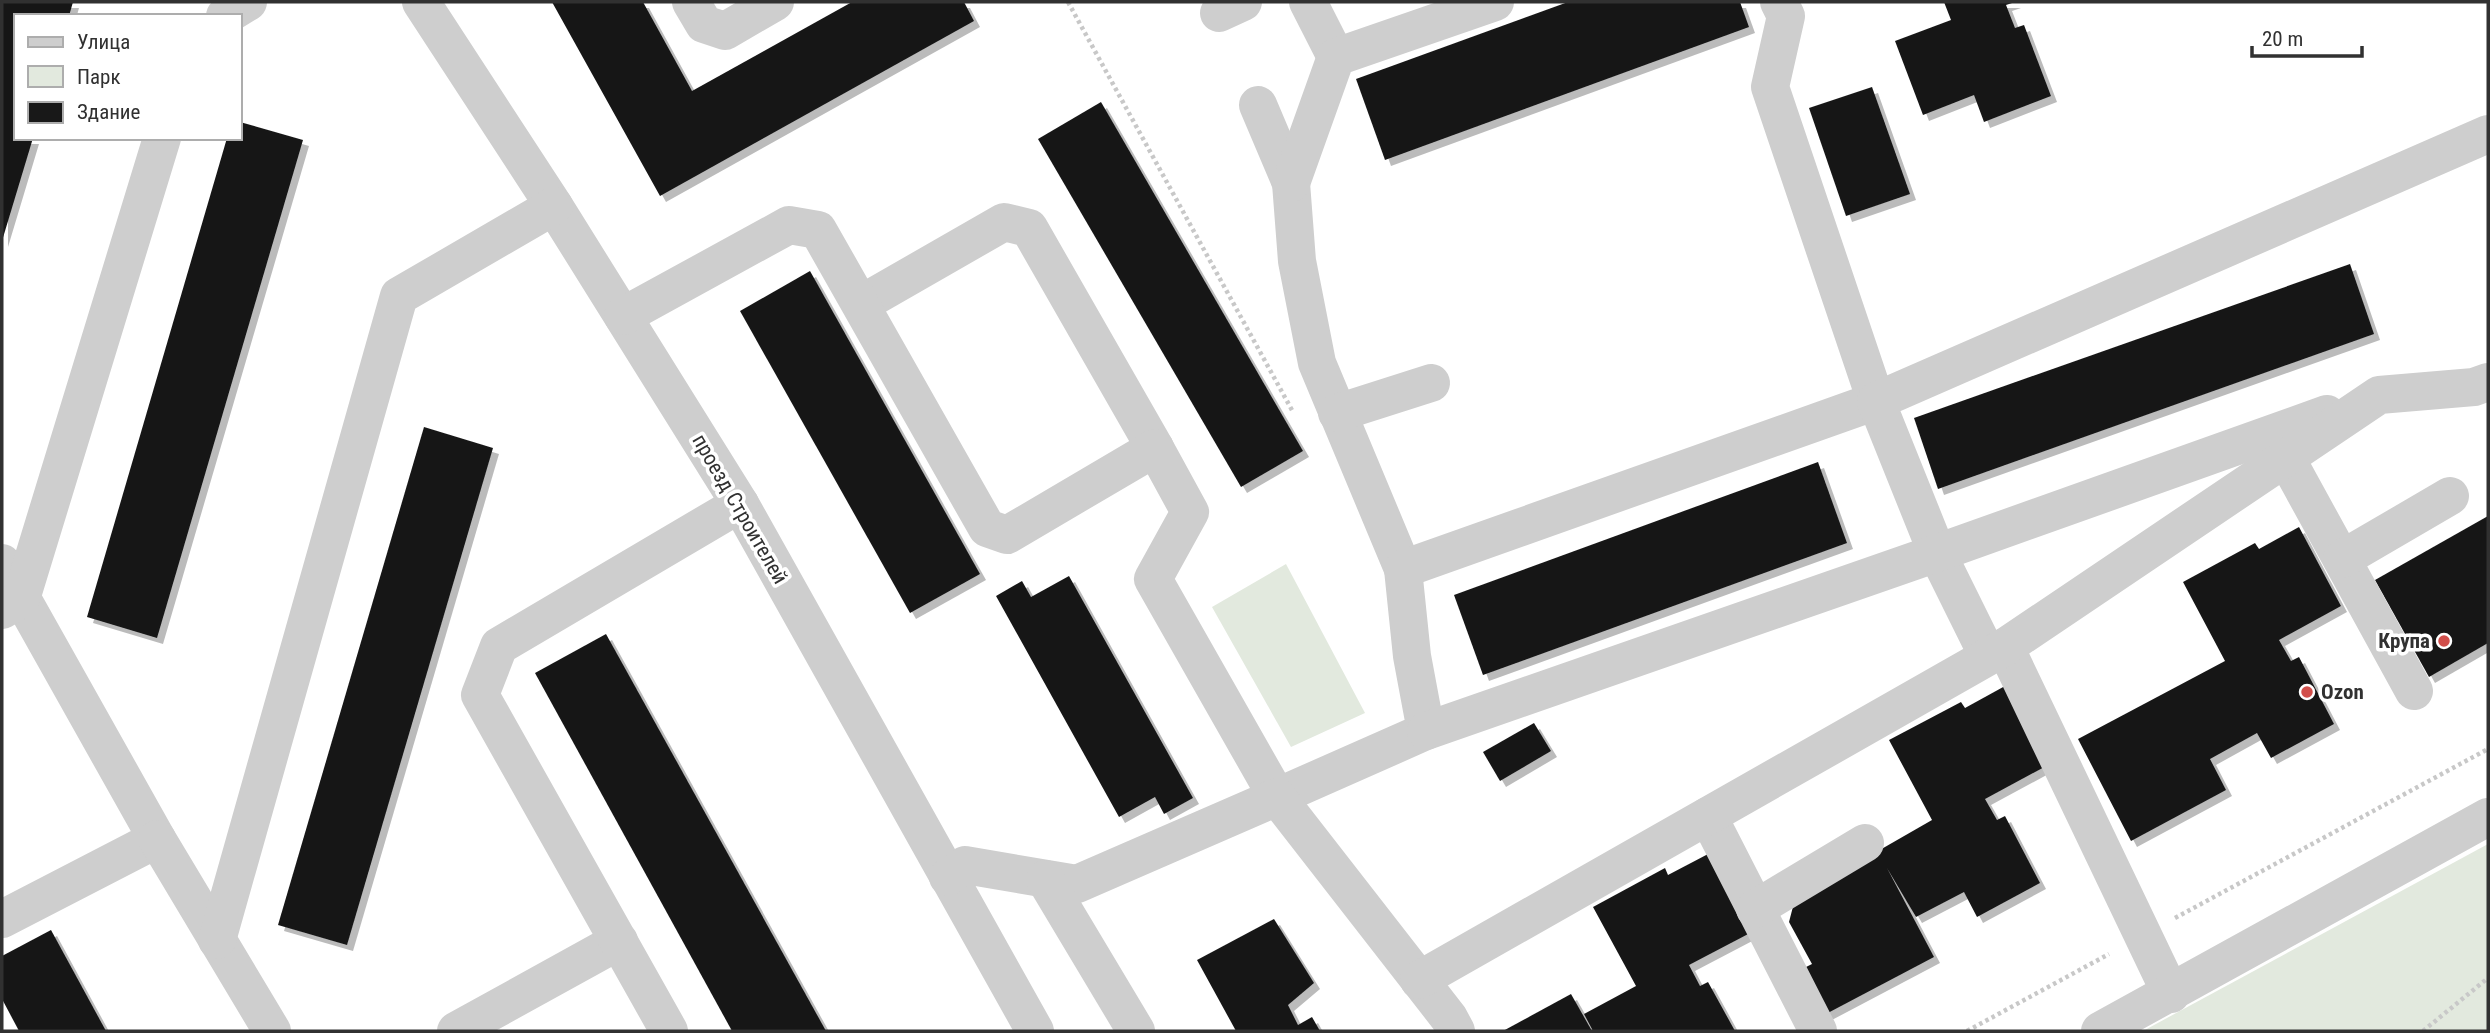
<svg xmlns="http://www.w3.org/2000/svg" width="2490" height="1033" font-family="'Roboto Condensed',sans-serif">
<style>
.green{fill:#e2e9de}
.building{fill:#181818;filter:url(#shadow)}
.lines{fill:none;stroke-linecap:round;stroke-linejoin:round}
.path{stroke:#c8c8c8;stroke-width:4.5;stroke-dasharray:3.5 3.5;stroke-linecap:butt}
.minor{stroke:#cecece;stroke-width:38}
.poi-dot{fill:#d14e4a;stroke:#fff;stroke-width:2.5}
.labels{text-anchor:middle;stroke-width:7;stroke-linejoin:round;paint-order:stroke}
.street-label{font-size:21px;fill:#313131;stroke:#fff}
.poi-label{font-size:21px;font-weight:bold;fill:#313131;stroke:#fff;text-anchor:end}
</style>
<defs>
<filter id="shadow"><feDropShadow dx="6" dy="6" stdDeviation="0" flood-color="#0004"/></filter>
</defs>
<rect width="100%" height="100%" fill="#fff"/>
<!-- green -->
<g class="green">
<path d="M1286,564L1365,713L1291,747L1212,607Z"/>
<path d="M2488,844V1031H2143Z"/>
</g>
<!-- building -->
<g class="building">
<path d="M2,2H73L69,16H16V138H33L2,241Z"/>
<path d="M552,2H643L692,91L852,2H964L974,21L660,196Z"/>
<path d="M1568,2H1740L1749,27L1385,160L1356,79Z"/>
<path d="M1944,2H2015L2006,5L2015,28L2024,25L2051,96L1984,122L1974,95L1923,115L1895,41L1951,20Z"/>
<path d="M1872,87L1910,194L1846,216L1809,108Z"/>
<path d="M1101,102L1303,451L1241,487L1038,139Z"/>
<path d="M240,122L303,140L157,638L87,617L227,138H240Z"/>
<path d="M2350,264L2374,334L1938,489L1914,418Z"/>
<path d="M810,271L980,574L910,613L740,311Z"/>
<path d="M424,427L493,448L347,945L278,925Z"/>
<path d="M1818,462L1847,543L1483,675L1454,595Z"/>
<path d="M2488,516V643L2429,677L2375,580Z"/>
<path d="M2299,527L2341,606L2279,640L2291,661L2299,657L2334,724L2271,758L2257,733L2210,759L2226,790L2131,841L2078,739L2225,661L2183,582L2255,543L2259,549Z"/>
<path d="M1069,576L1193,798L1164,814L1155,797L1119,817L996,596L1022,581L1031,597Z"/>
<path d="M606,634L826,1031H732L535,673Z"/>
<path d="M2005,686L2048,765L1985,799L1997,820L2005,816L2040,883L1977,917L1964,892L1916,917L1887,868L1934,957L1824,1015L1800,970L1812,964L1789,922L1796,895L1878,851L1932,820L1889,740L1961,702L1965,708Z"/>
<path d="M1534,723L1551,751L1500,781L1483,752Z"/>
<path d="M1710,853L1752,932L1689,965L1700,986L1708,982L1735,1031H1593L1584,1014L1636,986L1593,907L1665,868L1668,875Z"/>
<path d="M1274,919L1314,983L1288,1005L1298,1025L1312,1017L1320,1031H1236L1197,960Z"/>
<path d="M51,930L106,1031H19L2,999V956Z"/>
<path d="M1571,994L1592,1031H1503Z"/>
</g>
<g class="lines">
<!-- path -->
<g class="path">
<path d="M1068,2L1293,412"/>
<path d="M2175,918L2488,749"/>
<path d="M1967,1031L2109,954"/>
<path d="M2423,1031L2488,978"/>
</g>
<!-- minor -->
<g class="minor">
<path d="M421,2L554,206L740,504L1035,1031"/>
<path d="M691,2L704,24L725,31L775,2"/>
<path d="M1308,2L1336,57"/>
<path d="M1219,13L1243,2"/>
<path d="M225,16L248,2"/>
<path d="M1258,105L1291,183L1297,261L1317,363L1403,569"/>
<path d="M1291,183L1336,57L1495,2"/>
<path d="M861,304L1004,222L1029,228L1155,448"/>
<path d="M623,316L789,225L818,230L987,528L1007,535L1155,448L1190,512L1153,579L1277,797L1426,731L1412,656L1403,569L1876,401L1770,87L1786,16L1779,2"/>
<path d="M1337,413L1431,383"/>
<path d="M2286,458L2414,691"/>
<path d="M2342,559L2450,496"/>
<path d="M2,563L157,839L2,919"/>
<path d="M2,610L21,599L162,138"/>
<path d="M2005,647L2171,994"/>
<path d="M1988,656L1937,553L1876,401L2488,134"/>
<path d="M1426,731L1937,553L2327,414"/>
<path d="M1708,816L1818,1031"/>
<path d="M157,839L272,1031"/>
<path d="M948,877L965,865L1077,884L1277,797L1449,1018L1456,1031"/>
<path d="M1045,879L1136,1031"/>
<path d="M1755,909L1865,843"/>
<path d="M217,940L399,296L554,206"/>
<path d="M1419,980L2005,647L2379,395L2474,387L2488,382"/>
<path d="M456,1031L619,941"/>
<path d="M669,1031L480,695L499,646L740,504"/>
<path d="M2100,1031L2488,817"/>
</g>
</g>
<!-- markers -->
<g class="poi-dot">
<circle cx="2444" cy="641" r="7"/>
<circle cx="2307" cy="692" r="7"/>
</g>
<g class="labels">
<!-- street labels -->
<g class="street-label">
<text transform="translate(740 509) rotate(60)" y="7">проезд Строителей</text>
</g>
<!-- poi labels -->
<g class="poi-label">
<text x="2430" y="648">Крупа</text>
<text x="2321" y="699" text-anchor="start">Ozon</text>
</g>
</g>
<!-- border -->
<rect width="2490" height="1033" fill="none" stroke="#313131" stroke-width="7"/>
<!-- legend -->
<rect x="14" y="14" width="228" height="126" fill="#ffffff" stroke="#adadad" stroke-width="2"/>
<rect x="28" y="37" width="35" height="10" fill="#cecece" stroke="#adadad" stroke-width="2"/>
<text x="77" y="49" font-size="21" fill="#313131">Улица</text>
<rect x="28" y="66" width="35" height="21" fill="#e2e9de" stroke="#adadad" stroke-width="2"/>
<text x="77" y="84" font-size="21" fill="#313131">Парк</text>
<rect x="28" y="102" width="35" height="21" fill="#181818" stroke="#adadad" stroke-width="2"/>
<text x="77" y="119" font-size="21" fill="#313131">Здание</text>
<!-- scale -->
<path d="M2252 46v10h110v-10" fill="none" stroke="#313131" stroke-width="3.5"/>
<text x="2262" y="46" font-size="21" fill="#313131" stroke="#ffffff" stroke-width="5" paint-order="stroke">20 m</text>
</svg>
